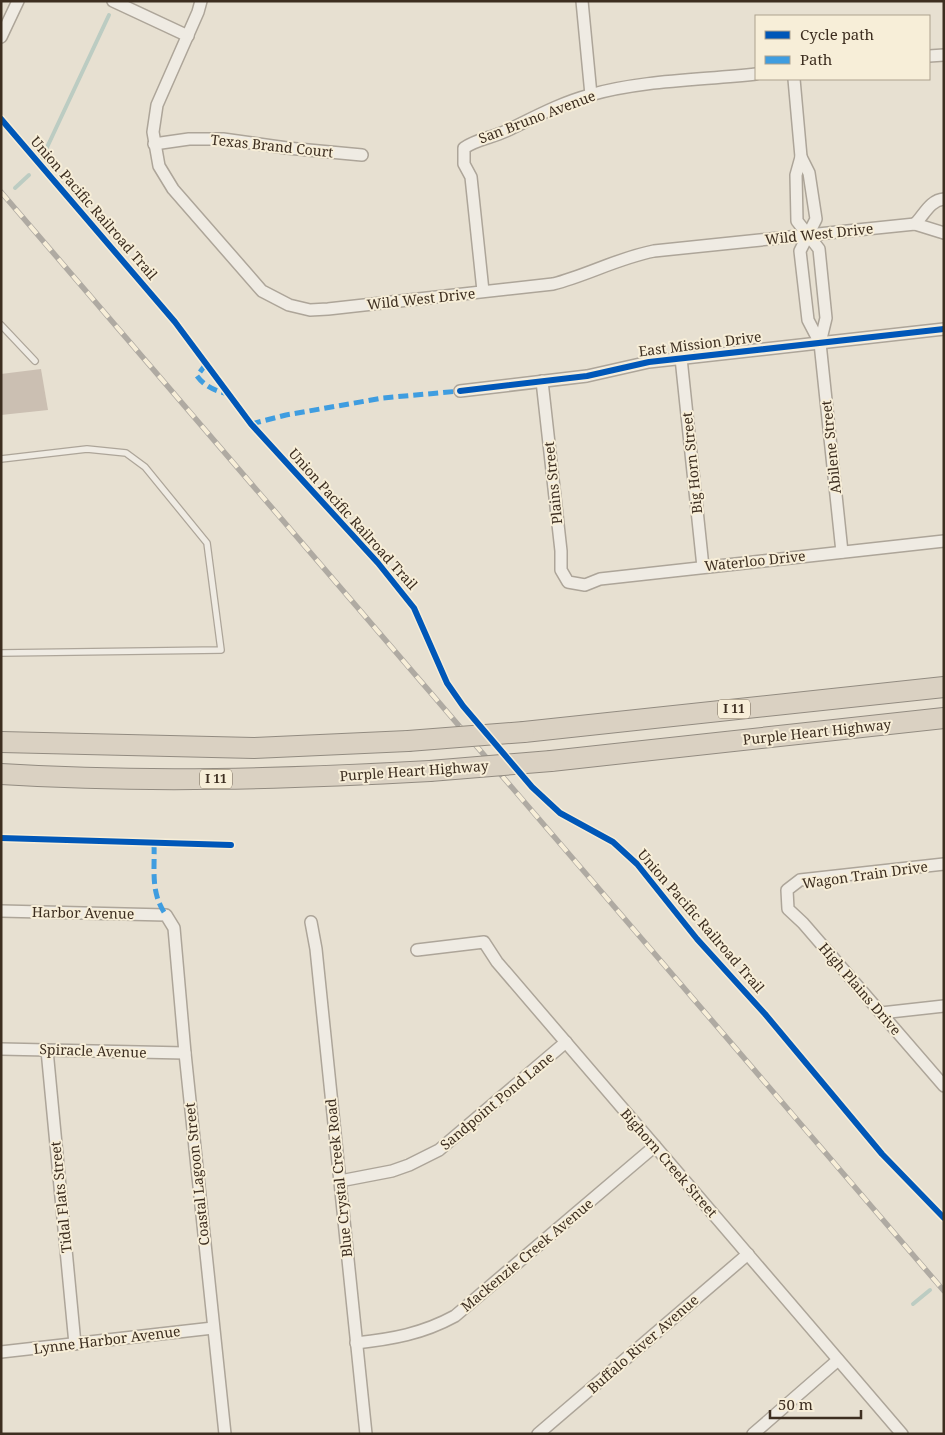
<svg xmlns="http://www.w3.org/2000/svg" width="945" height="1435" font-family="'Noto Serif',serif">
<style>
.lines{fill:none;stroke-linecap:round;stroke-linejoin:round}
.stream{stroke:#bcccc2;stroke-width:4}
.building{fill:#cbbfb2}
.service-casing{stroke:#ada599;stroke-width:8}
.minor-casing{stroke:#ada599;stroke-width:14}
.motorway-casing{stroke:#928b80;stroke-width:22}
.service{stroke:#efebe3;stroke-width:5.5}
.minor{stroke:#efebe3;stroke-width:11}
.motorway{stroke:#dad1c2;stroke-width:20}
.rail-casing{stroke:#afaaa2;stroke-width:5.5}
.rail{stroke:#f7eed8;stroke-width:4;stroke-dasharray:11;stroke-linecap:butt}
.motorway-bridge-casing{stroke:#928b80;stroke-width:22;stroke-linecap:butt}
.motorway-bridge{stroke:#dad1c2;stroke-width:20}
.quiet{stroke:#3f9de0;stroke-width:5;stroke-dasharray:10 5;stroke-linecap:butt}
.cycleway-casing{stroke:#f7eed8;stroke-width:9}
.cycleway{stroke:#0057b8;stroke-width:6}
.labels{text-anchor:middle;stroke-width:4;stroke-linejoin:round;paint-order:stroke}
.shield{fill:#f7eed8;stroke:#756857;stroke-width:1}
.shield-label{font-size:12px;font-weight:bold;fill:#3d2e20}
.street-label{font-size:14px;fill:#3d2e20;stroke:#f7eed8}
</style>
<rect width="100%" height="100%" fill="#e7e0d1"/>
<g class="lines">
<!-- stream -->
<g class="stream">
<path d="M42,158L109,15"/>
<path d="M15,188L29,175"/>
<path d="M913,1304L930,1290"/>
</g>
</g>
<!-- building -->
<path class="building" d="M41,369L48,410L1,415V374Z"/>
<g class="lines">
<defs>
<g id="service">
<path d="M1,325L35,361"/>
<path d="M1,459L87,449L126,453L145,467L207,543L221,650L1,653"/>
</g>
<g id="minor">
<path d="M113,1L188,36"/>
<path d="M201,1L198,12L157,105L153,132L159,166L173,189L262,291L289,305L310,310L328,309L553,284C588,275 618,258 654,251L915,224L944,233"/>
<path d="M582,1L591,95"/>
<path d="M1,37L18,1"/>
<path d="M929,56L944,55"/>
<path d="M794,79L801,157L809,173L816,219L808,235L819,249L826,318L820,343L842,552"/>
<path d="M154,144L189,139H223L287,148L362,155"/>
<path d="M801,157L796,175L797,221L808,235L800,251L808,320L820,343"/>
<path d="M915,224C924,215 930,200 944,199"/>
<path d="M483,291L471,177L464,164V148C477,139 491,138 506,131C533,118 560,103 590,95C642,80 703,80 756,74"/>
<path d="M681,358L703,567"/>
<path d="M542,381L561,551V570L568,582L585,585L600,579L944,541"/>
<path d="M460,391L587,376L649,362L944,329"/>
<path d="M944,864L800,880L787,890L788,909L803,923L944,1086"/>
<path d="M1,911L166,915L174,928L185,1053L225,1434"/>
<path d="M311,922L316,949L366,1434"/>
<path d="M417,950L484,942L497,962L902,1434"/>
<path d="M881,1013L944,1006"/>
<path d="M1,1049L185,1053"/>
<path d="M47,1050L75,1344"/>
<path d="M340,1181L392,1171L409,1165L439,1150L566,1042"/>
<path d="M356,1343C392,1339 422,1334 455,1316L655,1146"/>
<path d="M1,1352L213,1328"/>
<path d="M538,1434L748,1254"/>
<path d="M753,1434L838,1360"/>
</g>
<g id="motorway">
<path d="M524,732L944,687"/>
<path d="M1,742L254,748L408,741"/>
<path d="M551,761L944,718"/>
<path d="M1,774C144,783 287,779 430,771"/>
</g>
</defs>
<!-- service casing -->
<use href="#service" class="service-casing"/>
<!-- minor casing -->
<use href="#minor" class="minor-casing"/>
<!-- motorway casing -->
<use href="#motorway" class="motorway-casing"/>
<!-- service -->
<use href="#service" class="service"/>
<!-- minor -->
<use href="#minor" class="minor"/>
<!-- motorway -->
<use href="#motorway" class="motorway"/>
<defs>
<path id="rail" d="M1,192L944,1291"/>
</defs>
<!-- rail casing -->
<use href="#rail" class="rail-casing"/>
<!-- rail -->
<use href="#rail" class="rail"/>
<defs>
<g id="motorway-bridge">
<path d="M408,741L524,732"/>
<path d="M430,771L551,761"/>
</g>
</defs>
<!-- motorway-bridge casing -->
<use href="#motorway-bridge" class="motorway-bridge-casing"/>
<!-- motorway-bridge -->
<use href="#motorway-bridge" class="motorway-bridge"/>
<!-- quiet -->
<g class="quiet">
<path d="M206,364L197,376C205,387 216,391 228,394"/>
<path d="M251,424L286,415L383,398L460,391"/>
<path d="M154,844C155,870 150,893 166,915"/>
</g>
<defs>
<g id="cycleway">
<path d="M1,119L175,322L251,424L378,563L414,608L447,683L463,706L532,787L560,813L613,842L637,864L697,939L765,1014L882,1154L944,1218"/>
<path d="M460,391L587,376L649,362L944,329"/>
<path d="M1,838L231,845"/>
</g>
</defs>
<!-- cycleway casing -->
<use href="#cycleway" class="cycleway-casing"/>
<!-- cycleway -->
<use href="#cycleway" class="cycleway"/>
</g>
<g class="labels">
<!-- shield labels -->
<g class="shield">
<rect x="718" y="699.5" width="32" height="19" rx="4"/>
<rect x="200" y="769.5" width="32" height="19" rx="4"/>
</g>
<g class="shield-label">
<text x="734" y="713">I 11</text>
<text x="216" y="783">I 11</text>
</g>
<!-- street labels -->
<g class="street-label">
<text transform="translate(537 117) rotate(-21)" y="5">San Bruno Avenue</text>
<text transform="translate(272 146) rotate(6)" y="5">Texas Brand Court</text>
<text transform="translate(94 208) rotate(49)" y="5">Union Pacific Railroad Trail</text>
<text transform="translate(819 234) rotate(-6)" y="5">Wild West Drive</text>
<text transform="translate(421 299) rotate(-6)" y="5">Wild West Drive</text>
<text transform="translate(700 344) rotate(-7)" y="5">East Mission Drive</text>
<text transform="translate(831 447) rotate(-96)" y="5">Abilene Street</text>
<text transform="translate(692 463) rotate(-96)" y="5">Big Horn Street</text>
<text transform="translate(553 483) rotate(-96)" y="5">Plains Street</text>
<text transform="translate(353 519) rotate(48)" y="5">Union Pacific Railroad Trail</text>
<text transform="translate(755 561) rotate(-6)" y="5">Waterloo Drive</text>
<text transform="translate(817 732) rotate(-6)" y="5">Purple Heart Highway</text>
<text transform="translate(414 771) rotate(-4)" y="5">Purple Heart Highway</text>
<text transform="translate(865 875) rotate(-8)" y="5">Wagon Train Drive</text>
<text transform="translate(83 913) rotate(1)" y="5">Harbor Avenue</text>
<text transform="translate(701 921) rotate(49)" y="5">Union Pacific Railroad Trail</text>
<text transform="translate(860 989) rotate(49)" y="5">High Plains Drive</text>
<text transform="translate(93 1051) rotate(2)" y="5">Spiracle Avenue</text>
<text transform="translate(497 1101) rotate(-40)" y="5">Sandpoint Pond Lane</text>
<text transform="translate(669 1163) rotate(49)" y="5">Bighorn Creek Street</text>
<text transform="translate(197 1174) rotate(-96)" y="5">Coastal Lagoon Street</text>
<text transform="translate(339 1178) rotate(-96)" y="5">Blue Crystal Creek Road</text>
<text transform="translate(61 1197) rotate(-96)" y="5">Tidal Flats Street</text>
<text transform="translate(527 1255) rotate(-40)" y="5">Mackenzie Creek Avenue</text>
<text transform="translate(107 1340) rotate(-7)" y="5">Lynne Harbor Avenue</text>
<text transform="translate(643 1344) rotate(-41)" y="5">Buffalo River Avenue</text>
</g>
</g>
<!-- border -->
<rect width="945" height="1435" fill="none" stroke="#3d2e20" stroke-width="5"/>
<!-- legend -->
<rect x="755" y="15" width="175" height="65" fill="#f7eed8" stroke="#ada18e"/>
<rect x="765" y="31" width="25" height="8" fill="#0057b8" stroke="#ada18e"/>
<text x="800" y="40" font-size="15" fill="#3d2e20">Cycle path</text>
<rect x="765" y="56" width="25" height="8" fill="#3f9de0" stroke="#ada18e"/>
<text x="800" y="65" font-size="15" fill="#3d2e20">Path</text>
<!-- scale -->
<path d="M770 1410v8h91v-8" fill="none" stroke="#3d2e20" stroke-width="2.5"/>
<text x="778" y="1410" font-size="15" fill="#3d2e20" stroke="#f7eed8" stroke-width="4" paint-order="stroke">50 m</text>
</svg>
